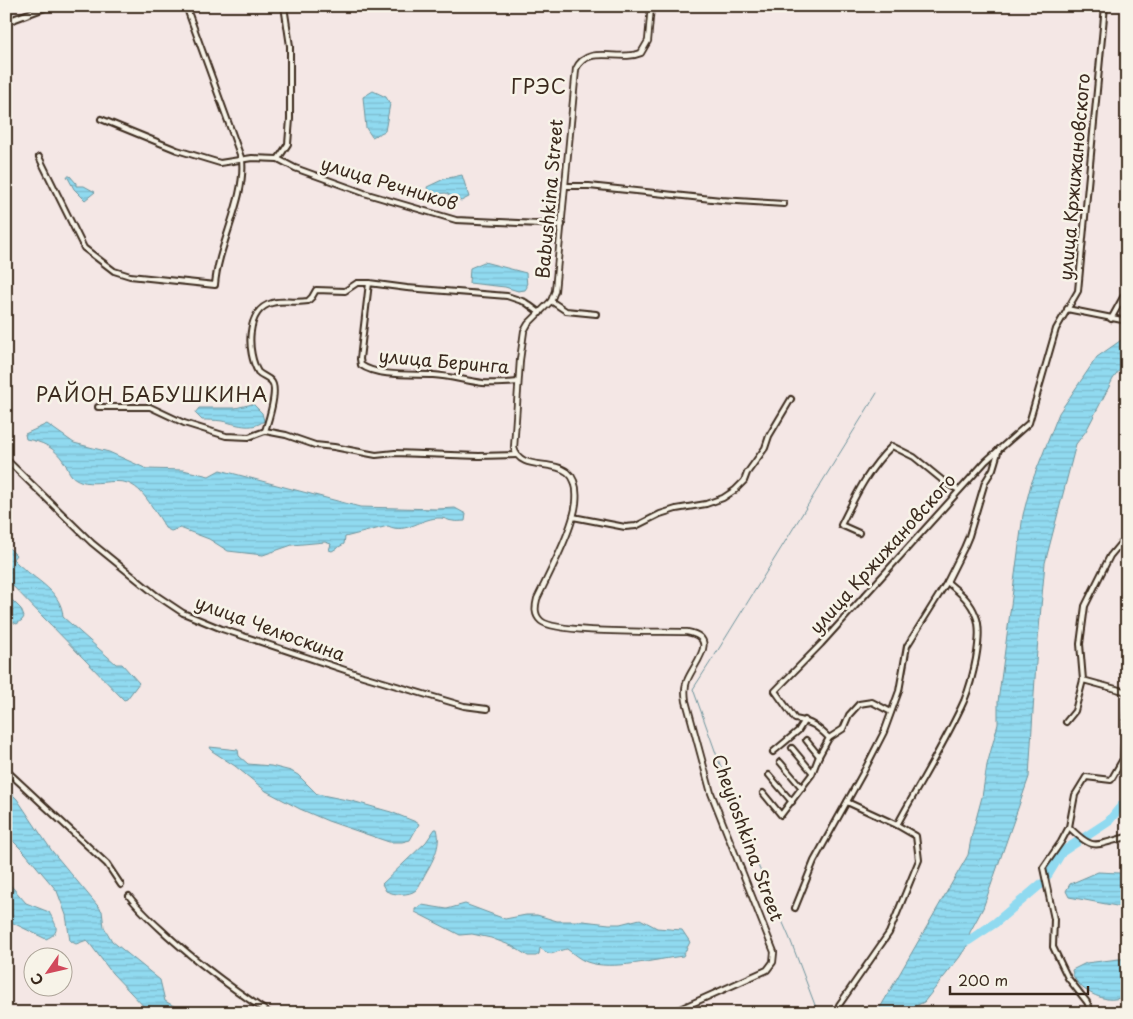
<svg xmlns="http://www.w3.org/2000/svg" width="1133" height="1019" font-family="'Playpen Sans',sans-serif">
<style>
.water{fill:url(#water-rules);stroke:#6e949c}
.lines{fill:none;stroke-linecap:round;stroke-linejoin:round}
.stream{stroke:#6e949c;stroke-width:1}
.river{stroke:#90daf0;stroke-width:9}
.minor-casing{stroke:#3b2a1e;stroke-width:8}
.tertiary-casing{stroke:#3b2a1e;stroke-width:8}
.secondary-casing{stroke:#3b2a1e;stroke-width:9}
.minor{stroke:#f7f3e8;stroke-width:4}
.tertiary{stroke:#f7f3e8;stroke-width:4.5}
.secondary{stroke:#f7f3e8;stroke-width:5}
.labels{text-anchor:middle;stroke-width:5;stroke-linejoin:round;paint-order:stroke}
.street-label{font-size:18px;fill:#3b2a1e;stroke:#f7f3e8}
.quarter-label{font-size:20px;letter-spacing:1px;fill:#3b2a1e;stroke:#f7f3e8}
</style>
<defs>
<pattern id="water-rules" width="6" height="5" patternUnits="userSpaceOnUse" patternTransform="scale(1.25)"><rect width="6" height="5" fill="#90daf0"/><path d="M0 2.5h6" fill="none" stroke="#7dbbcd"/></pattern>
</defs>
<rect width="100%" height="100%" fill="#f4e7e5"/>
<filter id="ink" filterUnits="userSpaceOnUse"><feTurbulence type="fractalNoise" baseFrequency=".02" numOctaves="2"/><feDisplacementMap in="SourceGraphic" scale="10" xChannelSelector="R" yChannelSelector="G"/><feConvolveMatrix kernelMatrix="1 2 1 2 8 2 1 2 1" color-interpolation-filters="sRGB"/></filter>
<g filter="url(#ink)">
<!-- water -->
<g class="water">
<path d="M373,91L386,97L390,104L385,131L372,137L366,128L363,97Z"/>
<path d="M462,175L469,197L461,201L446,193L429,194L427,187L444,179Z"/>
<path d="M67,176H70L76,183V186H84L95,192L85,200L74,189Z"/>
<path d="M484,262L526,273L527,287L525,290L518,291L505,287L469,283L470,268Z"/>
<path d="M1127,336V360L1113,379L1086,431L1076,444L1045,563L1036,662L1029,777L983,908L970,932L967,946L959,958L924,1002L901,1013H877L968,855L972,834L982,797L987,765L998,724V702L1023,515L1031,484L1059,413L1097,357Z"/>
<path d="M253,404L262,413L264,421C251,431 236,424 222,421C215,420 208,420 202,420L195,413L199,408H235Z"/>
<path d="M47,424L74,443L109,452L147,469L183,470L209,476L220,470L360,507L437,509L455,508L466,514L465,521C461,521 456,522 453,521C449,521 445,518 441,518C421,517 407,535 388,526L345,537L344,544L332,551L329,550L331,544L325,542L292,545L263,555L228,551L209,539L180,528L171,531L165,528C162,520 157,515 153,508C147,499 141,490 132,485C114,475 88,491 72,476C68,472 67,466 64,462C54,447 43,442 26,439L25,434Z"/>
<path d="M6,545L16,555L13,559C29,577 62,589 63,617L116,664H122L139,683L127,699L124,700L6,579Z"/>
<path d="M6,599L12,600L21,609L24,617L22,620L17,624C3,619 6,612 6,599Z"/>
<path d="M210,747L238,750L239,756L248,764L271,766L291,771L298,775L317,794L352,801L391,812L416,822L419,824L410,840L402,842H389L328,821L300,809L266,791L235,766L212,751Z"/>
<path d="M6,788L17,799L52,851L102,911L104,927L112,941L160,980L165,1001L186,1013H150L112,973L87,940L76,944L70,941L66,915L57,891L26,854L6,834Z"/>
<path d="M435,829H437C442,846 432,862 424,876C422,880 419,887 416,890C409,896 394,895 386,891L382,884L426,842Z"/>
<path d="M1098,872L1119,873L1127,875V908L1069,897L1066,891L1070,884Z"/>
<path d="M6,880L26,903L49,912C56,925 62,932 46,939L13,923L6,922Z"/>
<path d="M465,904L505,919L526,915H537L557,921H583L609,924H620L640,919L657,928L682,930L690,942L683,956C657,959 611,971 587,962C579,959 574,954 567,949C552,951 555,959 540,948L539,954L536,956H528L512,946L491,938L472,934L460,935L415,912V909L422,905L447,909Z"/>
<path d="M1127,958V997C1120,998 1113,1000 1107,999C1092,996 1074,986 1072,970L1086,963Z"/>
</g>
<g class="lines">
<!-- stream -->
<g class="stream">
<path d="M715,655L877,393"/>
<path d="M713,658L693,689L747,840L790,939L818,1013"/>
</g>
<!-- river -->
<g class="river">
<path d="M1085,837L1108,822L1127,799"/>
<path d="M1048,875L1062,852L1077,842"/>
<path d="M968,941L995,923L1041,884"/>
</g>
<defs>
<g id="minor">
<path d="M101,119L177,150L220,163L252,158L278,159L295,168L364,193L456,220L562,225"/>
<path d="M39,157L84,248L114,271L130,276L215,285C218,245 246,198 242,160L186,6"/>
<path d="M278,159L288,144L290,119V46L284,6"/>
<path d="M566,186H589L721,200L784,204"/>
<path d="M551,301L566,311L596,314"/>
<path d="M1067,309L1127,321"/>
<path d="M1111,319L1127,290"/>
<path d="M518,382C506,383 494,384 483,383C466,381 450,376 433,375C412,374 378,377 361,365L360,359L369,283L407,288L507,296L525,302L540,313"/>
<path d="M98,407H150L184,423L226,436L249,437L265,431L286,435L315,445L334,447L376,455L395,453L479,456L517,455"/>
<path d="M265,431C268,422 279,388 271,381C268,377 262,376 258,372C247,353 245,310 272,303C284,300 296,303 308,301L312,297L316,290L345,291L357,283H369"/>
<path d="M6,459L92,543L156,595L183,613L222,629L363,676L464,706L487,709"/>
<path d="M573,517L625,527L636,526L660,514L676,509L706,504L723,498L735,490L744,481L747,473L765,448L769,436L791,399"/>
<path d="M859,533L841,525C856,495 868,469 892,446L914,457L947,484L959,490"/>
<path d="M1083,680L1127,692"/>
<path d="M891,712L872,702L859,704L849,715L843,729L829,738C817,726 812,722 795,719L775,691L821,644L986,461L1029,423L1056,329L1078,291L1105,6"/>
<path d="M1066,722L1075,711L1083,680L1080,644L1085,606L1110,556L1120,544L1127,540"/>
<path d="M806,740L819,756"/>
<path d="M792,748L812,772"/>
<path d="M773,752L798,731L805,720"/>
<path d="M780,762L802,788"/>
<path d="M6,770L107,864L121,885"/>
<path d="M769,775L792,802"/>
<path d="M763,793L781,815L812,774L819,756L829,738"/>
<path d="M847,802L897,825C919,784 945,743 964,701C972,682 984,635 976,616C970,600 959,592 947,582"/>
<path d="M1069,827C1094,852 1094,845 1127,837"/>
<path d="M129,896C140,911 153,922 167,935C199,964 233,989 269,1013"/>
<path d="M795,908L814,861L864,771L884,732L899,691L907,646L947,582L964,548L969,536L985,482L993,469L999,449"/>
<path d="M839,1005L889,933L919,860L916,836L897,825"/>
<path d="M1092,1013L1087,1002L1068,978L1053,947L1054,919L1043,868L1061,842L1069,827L1075,795L1086,777L1111,780L1123,759L1127,695"/>
</g>
<path id="tertiary" d="M651,6L648,41L641,53C620,62 587,44 576,69L555,291L551,301L528,324L524,331L520,360L514,448C522,480 582,445 576,503C573,529 549,574 537,599C535,607 534,615 541,621C556,634 662,631 687,632C721,638 693,664 687,681C684,688 685,694 686,701L711,793L774,952L773,962L767,970L671,1013"/>
<path id="secondary" d="M6,22L49,6"/>
</defs>
<!-- minor casing -->
<use href="#minor" class="minor-casing"/>
<!-- tertiary casing -->
<use href="#tertiary" class="tertiary-casing"/>
<!-- secondary casing -->
<use href="#secondary" class="secondary-casing"/>
<!-- minor -->
<use href="#minor" class="minor"/>
<!-- tertiary -->
<use href="#tertiary" class="tertiary"/>
<!-- secondary -->
<use href="#secondary" class="secondary"/>
</g>
</g>
<g class="labels">
<!-- street labels -->
<g class="street-label">
<text transform="translate(1075 177) rotate(-85)" y="6">улица Кржижановского</text>
<text transform="translate(389 184) rotate(17)" y="6">улица Речников</text>
<text transform="translate(550 199) rotate(-85)" y="6">Babushkina Street</text>
<text transform="translate(444 362) rotate(5)" y="6">улица Беринга</text>
<text transform="translate(883 554) rotate(-48)" y="6">улица Кржижановского</text>
<text transform="translate(270 629) rotate(20)" y="6">улица Челюскина</text>
<text transform="translate(747 838) rotate(70)" y="6">Cheyioshkina Street</text>
</g>
<!-- quarter labels -->
<g class="quarter-label">
<text x="539" y="94">ГРЭС</text>
<text x="152" y="402">РАЙОН БАБУШКИНА</text>
</g>
</g>
<!-- margin -->
<rect width="1133" height="1019" fill="none" stroke="#f7f3e8" stroke-width="25"/>
<rect x="12" y="12" width="1108" height="994" fill="none" stroke="#3b2a1e" stroke-width="2" filter="url(#ink)"/>
<!-- north arrow -->
<g transform="translate(48 972) rotate(236)"><circle r="24" fill="#f7f3e8" stroke="#aca397"/>
<path d="M0-4L9 19L0 12L-9 19Z" fill="#d1495b"/>
<text y="-8" font-size="14" font-weight="bold" text-anchor="middle" fill="#3b2a1e">С</text>
</g>
<!-- scale -->
<path d="M950 986v8h138v-8" fill="none" stroke="#3b2a1e" stroke-width="2.5"/>
<text x="958" y="986" font-size="15" fill="#3b2a1e" stroke="#f7f3e8" stroke-width="4" paint-order="stroke">200 m</text>
</svg>
